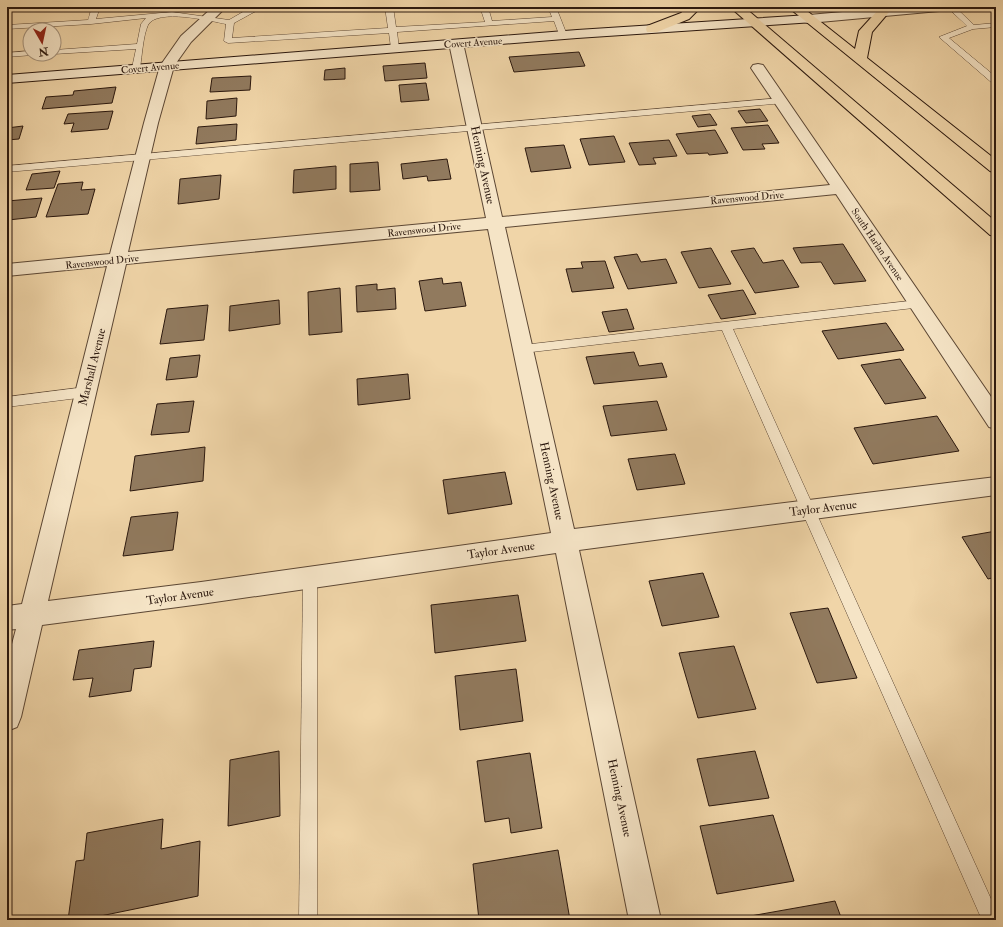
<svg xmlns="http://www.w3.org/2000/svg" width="1003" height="927" font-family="'IM FELL Double Pica',serif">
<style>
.building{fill:#917a5e;stroke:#2b180e}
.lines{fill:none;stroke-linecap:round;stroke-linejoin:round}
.service-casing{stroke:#5c4734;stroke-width:1}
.minor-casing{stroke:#5c4734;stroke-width:2}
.secondary-casing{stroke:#2b180e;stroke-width:2}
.trunk-casing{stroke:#2b180e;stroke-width:2}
.service{fill:#f5e4c6;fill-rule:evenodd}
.minor{fill:#f5e4c6;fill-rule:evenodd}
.secondary{fill:#f5e4c6;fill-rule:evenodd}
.trunk{fill:#f0d5a8;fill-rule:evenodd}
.labels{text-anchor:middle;stroke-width:3;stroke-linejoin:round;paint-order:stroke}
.far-street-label{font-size:10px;fill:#2b180e;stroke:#f5e4c6}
.street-label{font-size:12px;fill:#2b180e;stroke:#f5e4c6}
</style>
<rect width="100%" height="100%" fill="#f0d5a8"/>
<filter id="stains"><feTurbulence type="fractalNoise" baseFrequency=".005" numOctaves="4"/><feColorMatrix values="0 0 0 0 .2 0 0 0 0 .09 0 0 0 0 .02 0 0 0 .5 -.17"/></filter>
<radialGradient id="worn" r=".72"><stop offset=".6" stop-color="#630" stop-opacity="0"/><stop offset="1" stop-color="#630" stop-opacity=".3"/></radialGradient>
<!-- building -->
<g class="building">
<path d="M579,52L585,66L514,72L509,57Z"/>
<path d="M425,63L427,78L385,81L383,66Z"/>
<path d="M345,68V79L324,80L325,70Z"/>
<path d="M251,76L250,90L210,92L212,78Z"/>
<path d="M426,83L429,100L401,102L399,85Z"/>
<path d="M116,87L112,103L42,109L46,97L73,95L74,91Z"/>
<path d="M237,98L236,116L206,119L207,101Z"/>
<path d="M760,109L768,121L746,123L738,111Z"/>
<path d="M113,111L108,129L71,132L74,123L64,124L68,114Z"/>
<path d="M710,114L717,125L698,127L692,116Z"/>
<path d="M237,124L236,140L196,144L198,127Z"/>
<path d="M768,125L779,143L762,144L765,149L743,150L731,128Z"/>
<path d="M23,126L19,139L7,140V128Z"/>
<path d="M715,130L728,153L709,155L708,153L687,154L676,134Z"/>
<path d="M614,136L625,162L589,165L580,139Z"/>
<path d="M669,140L677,156L653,158L656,164L639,165L629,143Z"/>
<path d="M564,145L571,168L531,172L525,148Z"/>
<path d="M447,159L451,179L428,181L427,176L403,179L401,164Z"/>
<path d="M378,162L380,190L350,192V164Z"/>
<path d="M336,166V189L293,193L294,170Z"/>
<path d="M60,171L54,188L26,190L32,174Z"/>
<path d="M221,175L219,199L178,204L180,179Z"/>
<path d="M83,182L81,190L95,189L88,214L46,217L58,184Z"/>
<path d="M42,198L36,217L8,220L7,223V201Z"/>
<path d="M843,244L866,281L834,284L821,262L801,263L793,248Z"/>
<path d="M711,248L731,284L699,288L681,252Z"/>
<path d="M754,248L763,263L783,260L799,287L755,293L731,251Z"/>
<path d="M637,254L641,262L666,259L677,283L628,289L614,257Z"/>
<path d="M605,261L614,288L572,292L566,269L583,268L581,262Z"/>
<path d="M442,278L443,284L461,282L466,306L425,311L419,281Z"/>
<path d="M377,284V290L395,288L396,309L357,312L356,286Z"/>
<path d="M340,288L342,332L309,335L308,292Z"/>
<path d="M743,290L756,314L721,319L708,295Z"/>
<path d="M279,300L280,324L229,331L230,306Z"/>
<path d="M208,305L204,340L160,344L167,309Z"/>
<path d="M627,309L634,329L609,332L602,312Z"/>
<path d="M886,323L904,350L838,359L822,331Z"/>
<path d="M634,352L639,366L662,363L667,377L594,384L586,357Z"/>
<path d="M200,355L197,377L166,380L170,358Z"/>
<path d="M900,359L926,398L885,404L861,365Z"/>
<path d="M408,374L410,399L358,405L357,379Z"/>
<path d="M194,401L189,432L151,435L157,404Z"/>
<path d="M657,401L667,430L611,436L603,406Z"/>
<path d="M937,416L959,451L873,464L854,428Z"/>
<path d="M205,447L203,481L130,491L135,456Z"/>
<path d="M675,454L685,484L637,490L628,459Z"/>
<path d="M505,472L512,504L448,514L443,480Z"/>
<path d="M178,512L173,550L123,556L131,517Z"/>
<path d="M996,531V577L988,579L962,537Z"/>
<path d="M703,573L719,617L662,626L649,581Z"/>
<path d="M518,595L526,641L435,653L431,605Z"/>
<path d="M828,608L857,678L817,683L790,613Z"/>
<path d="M154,641L151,667L134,669L131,691L89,697L93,678L73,680L79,650Z"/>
<path d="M734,646L756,709L698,718L679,653Z"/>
<path d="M516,669L523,721L460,730L455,676Z"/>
<path d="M279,751L280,816L228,826L230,760Z"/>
<path d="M755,751L769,798L709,806L697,759Z"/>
<path d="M530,753L542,828L511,833L509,818L485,822L477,761Z"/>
<path d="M773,815L794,881L717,894L700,826Z"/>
<path d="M163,819L161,849L200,841L198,896L81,920H68L76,861L84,860L87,833Z"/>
<path d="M558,850L570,920H479L473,864Z"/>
<path d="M835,901L842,920H728Z"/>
</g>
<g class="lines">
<defs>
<g id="service">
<path d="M92,7H100L96,19L172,12L229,20L248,9L245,7H296L292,9L256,11L234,23L232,38L388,28L385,7H393L396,27L485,22L480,7H488L492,21L552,17L548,7H556L567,35L566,37H560L554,21L397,32L399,48L395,50L391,48L389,33L228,43L224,41L226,24C211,21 157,8 148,25C143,36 142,56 140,68L136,70L132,68L136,49L54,54H52H54V50L137,44L141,24L146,18L91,24L7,29V25L88,20Z"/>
<path d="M947,7H955L974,25L996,23V27L973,29L949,38L996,77V82H991L939,37L967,26Z"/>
<path d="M30,51V54L33,55L7,57V53Z"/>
<path d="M781,98L785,101L784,103L7,172V166Z"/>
<path d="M918,300L922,301L924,304L922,307L733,329L996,910V920H982L722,330L523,353L519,352L517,349L519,346L523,345Z"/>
<path d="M86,387L90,389L92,392L90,395L86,397L7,407V397Z"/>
<path d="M310,570L315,572L317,577V920H299L303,577L305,572Z"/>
</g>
<g id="minor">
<path d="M213,7H226L191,42L174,66L158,123L128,252L486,218L449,43L451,40H461L463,43L502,217L830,185L751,68L753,65L758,64L763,65L996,404V429L989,427L836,194L505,227L574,529L996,477V495L579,550L661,920H629L556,553L201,604L42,625L21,717L17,727L7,731V663L16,629L7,630V606L22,604L107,266L7,276V264L110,254L144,123L160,66L181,36ZM488,229L551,533L201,582L48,601L126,264Z"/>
<path d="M898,7H945L943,10L939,11L809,23L804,22L803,19L804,16L809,15Z"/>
</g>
<path id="secondary" d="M809,15L814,16L815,19L814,22L577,38L7,83V75L577,30Z"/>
<g id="trunk">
<path d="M688,7H701L689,19L657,32H647L646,29L647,26L681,13Z"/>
<path d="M730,7H744L996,222V236L990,235Z"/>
<path d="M788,7H802L855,49L859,31L879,9H887L889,12L872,32L867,58L996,160V173L990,171Z"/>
</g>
</defs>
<!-- service casing -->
<use href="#service" class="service-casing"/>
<!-- minor casing -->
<use href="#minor" class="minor-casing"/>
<!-- secondary casing -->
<use href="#secondary" class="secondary-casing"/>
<!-- trunk casing -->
<use href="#trunk" class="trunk-casing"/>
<!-- service -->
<use href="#service" class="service"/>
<!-- minor -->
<use href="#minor" class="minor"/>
<!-- secondary -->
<use href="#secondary" class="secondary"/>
<!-- trunk -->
<use href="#trunk" class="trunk"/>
</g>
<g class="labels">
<!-- far-street labels -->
<g class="far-street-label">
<text transform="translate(473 42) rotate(-4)" y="4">Covert Avenue</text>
<text transform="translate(150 67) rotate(-5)" y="4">Covert Avenue</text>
<text transform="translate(747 197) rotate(-5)" y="4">Ravenswood Drive</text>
<text transform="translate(424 229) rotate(-6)" y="4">Ravenswood Drive</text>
<text transform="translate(878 244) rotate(56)" y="4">South Harlan Avenue</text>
<text transform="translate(102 261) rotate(-6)" y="4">Ravenswood Drive</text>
</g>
<!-- street labels -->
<g class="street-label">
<text transform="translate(483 165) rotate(78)" y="4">Henning Avenue</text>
<text transform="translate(92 367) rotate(-76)" y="4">Marshall Avenue</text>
<text transform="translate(552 481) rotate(78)" y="4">Henning Avenue</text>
<text transform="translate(823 508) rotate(-7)" y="4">Taylor Avenue</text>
<text transform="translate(501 550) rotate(-8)" y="4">Taylor Avenue</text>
<text transform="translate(180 596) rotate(-8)" y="4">Taylor Avenue</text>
<text transform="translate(620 798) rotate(78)" y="4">Henning Avenue</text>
</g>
</g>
<!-- margin -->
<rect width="1003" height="927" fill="none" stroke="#f0d5a8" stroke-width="24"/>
<rect x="8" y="8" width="987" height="911" fill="none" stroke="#2b180e" stroke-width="2"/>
<rect x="12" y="12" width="979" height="903" fill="none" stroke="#2b180e"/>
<!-- north arrow -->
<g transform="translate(42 42) rotate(171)"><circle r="19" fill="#f5e4c6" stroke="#a4927c"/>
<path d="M0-3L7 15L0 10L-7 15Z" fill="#8f2418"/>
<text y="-6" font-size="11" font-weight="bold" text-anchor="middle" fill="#2b180e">N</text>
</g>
<rect width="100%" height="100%" filter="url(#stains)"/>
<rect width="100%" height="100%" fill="url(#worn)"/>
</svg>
